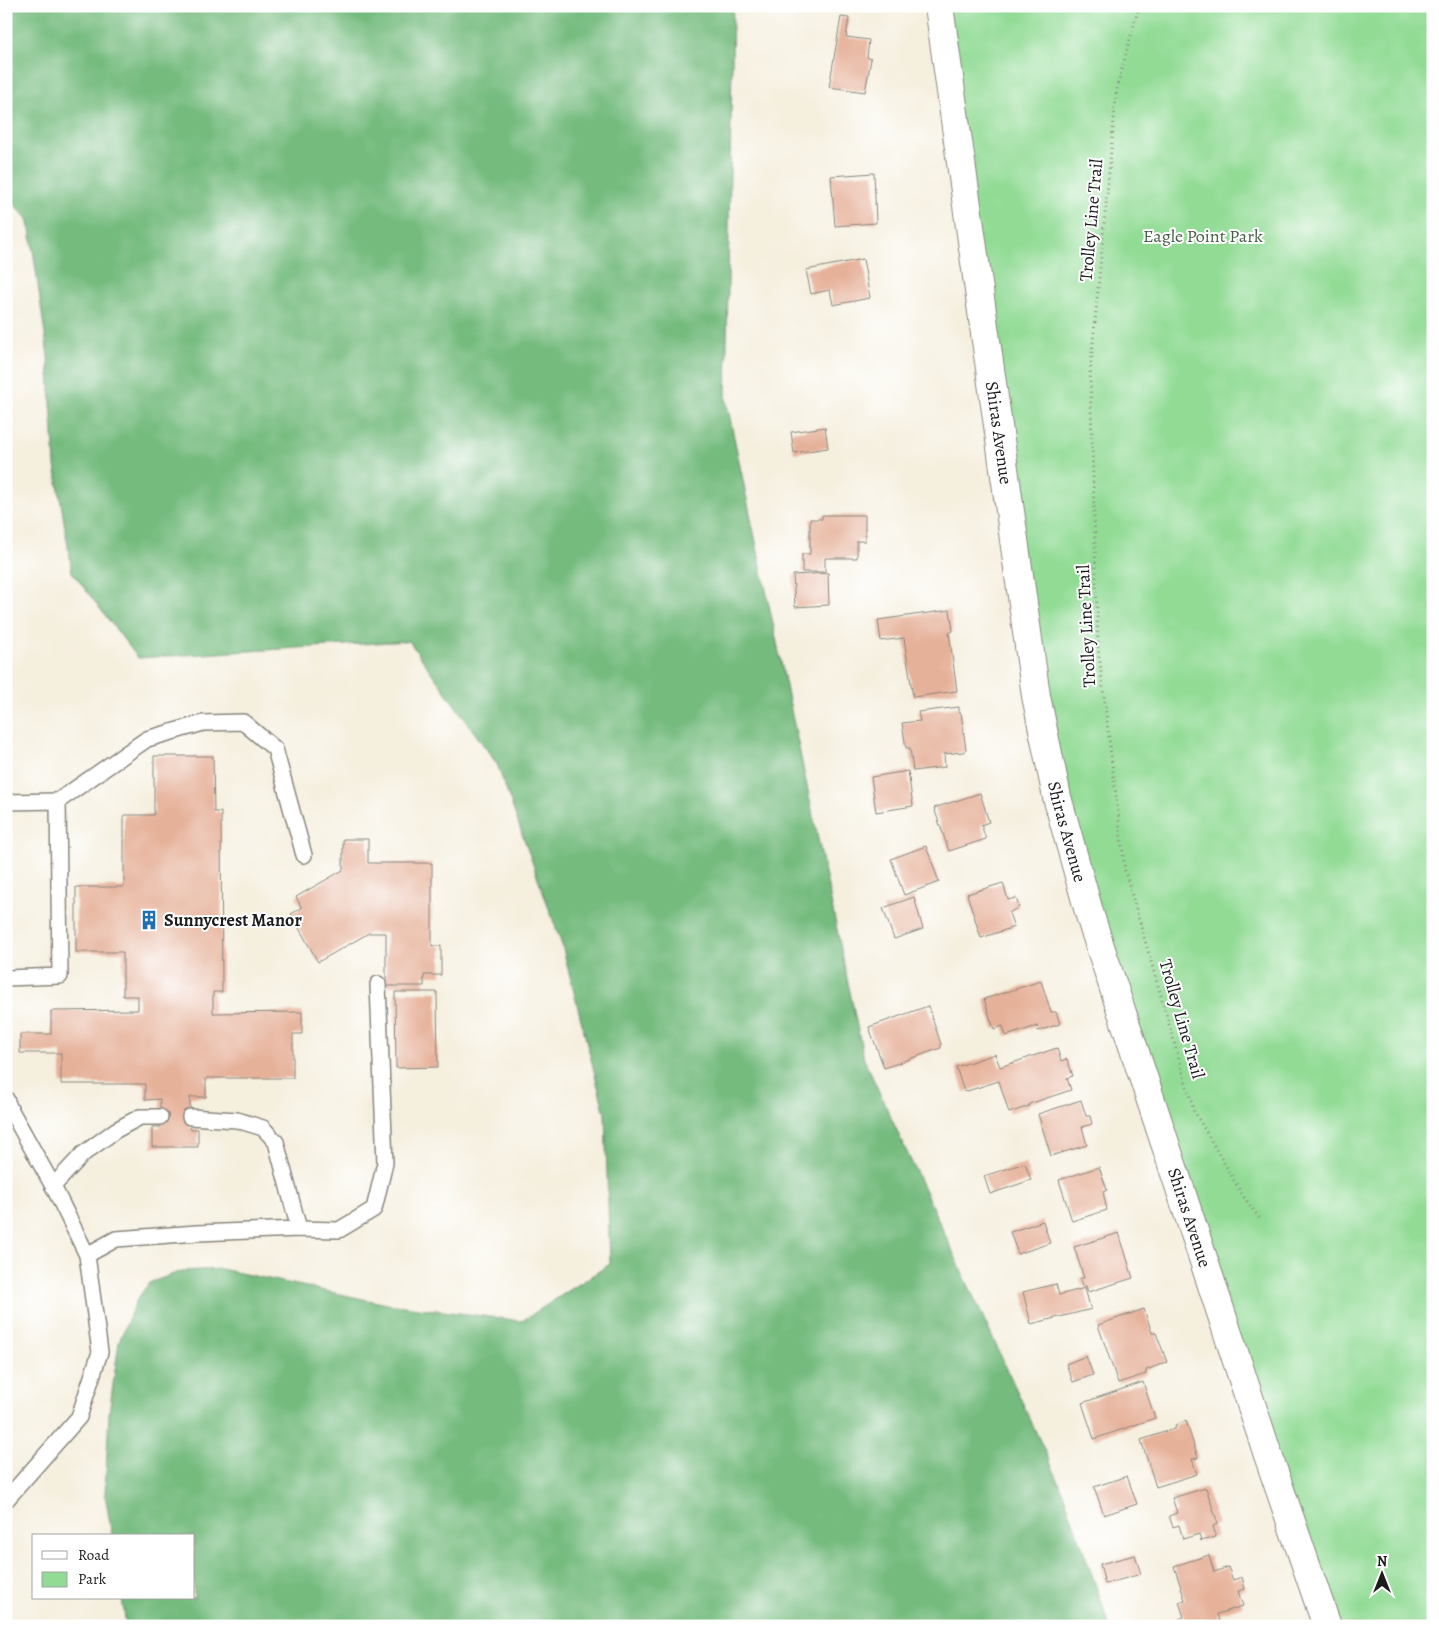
<svg xmlns="http://www.w3.org/2000/svg" width="1439" height="1632" font-family="Alegreya,serif">
<style>
.green{fill:#92db95;stroke:#577c58}
.forest{fill:#75bb7e;stroke:#486c4d}
.building{fill:#e6b199}
.lines{fill:none;stroke-linecap:round;stroke-linejoin:round}
.service-casing{stroke:#88867d;stroke-width:18}
.minor-casing{stroke:#88867d;stroke-width:30}
.path{stroke:#88867d;stroke-width:3;stroke-dasharray:1 4;stroke-linecap:butt}
.service{stroke:#fff;stroke-width:15}
.minor{stroke:#fff;stroke-width:28}
.labels{text-anchor:middle;stroke-width:4;stroke-linejoin:round;paint-order:stroke}
.street-label{font-size:18px;fill:#1c1c1c;stroke:#fff}
.park-label{font-size:18px;fill:#455f46;stroke:#fff}
.poi-label{font-size:18px;font-weight:bold;fill:#1c1c1c;stroke:#fff;text-anchor:start}
</style>
<rect width="100%" height="100%" fill="#fff"/>
<filter id="ink" filterUnits="userSpaceOnUse"><feTurbulence type="fractalNoise" baseFrequency=".02" numOctaves="2"/><feDisplacementMap in="SourceGraphic" scale="10" xChannelSelector="R" yChannelSelector="G"/><feConvolveMatrix kernelMatrix="1 2 1 2 8 2 1 2 1" color-interpolation-filters="sRGB"/></filter>
<filter id="wash" filterUnits="userSpaceOnUse"><feTurbulence type="fractalNoise" baseFrequency=".0096" numOctaves="4" result="noise"/><feDisplacementMap in="SourceGraphic" scale="20" xChannelSelector="R" yChannelSelector="G"/><feGaussianBlur stdDeviation="1.12" result="paint"/><feColorMatrix in="noise" values="0 0 0 0 0 0 0 0 0 0 0 0 0 0 0 0 0 1.4 0 .05"/><feComposite in="paint" operator="in"/></filter>
<g filter="url(#wash)">
<rect width="100%" height="100%" fill="#f5efde"/>
<!-- green -->
<path class="green" d="M939,6H1433V1626H1327L1057,797Z"/>
<!-- forest -->
<path class="forest" d="M6,6H733L726,399L864,1059L1060,1484L1110,1626H126L122,1598H194V1536H112L105,1494L109,1413L119,1342L136,1301L149,1283L182,1271L221,1269L387,1304L522,1321L610,1264L605,1114L562,945L497,764L409,641L138,658L72,572L55,465L48,356L29,221L6,195Z"/>
<g id="blocks">
<!-- building -->
<g class="building">
<path d="M841,17L849,18L846,37L869,40L867,57L871,59L865,92L829,87Z"/>
<path d="M874,173L876,223L835,226L831,176Z"/>
<path d="M863,259L870,298L833,305L830,290L811,294L806,270Z"/>
<path d="M825,427L828,448L794,453L791,432Z"/>
<path d="M822,515H865V541H857V558H825V572H802V554H810V519H822Z"/>
<path d="M828,573L829,605L795,607L793,575Z"/>
<path d="M950,610L953,631L949,633L957,691L913,697L904,638L881,641L878,620Z"/>
<path d="M959,707V713H961L966,750L963,752L944,754L945,767L913,771L910,748H906L902,723L920,721L918,712Z"/>
<path d="M154,756H213L214,812H221L222,992H213V1013L302,1012V1034H293V1078H206V1097H190V1129H198V1147H152V1127H160V1099L145,1100V1084H61V1053H20V1034H51V1011L138,1010V996H123V952H76V887H124V815H154Z"/>
<path d="M908,771L913,806L876,812L871,777Z"/>
<path d="M980,793L989,822L981,825L986,839L949,851L934,808Z"/>
<path d="M343,839H368V863H432V946H441V975H424V986H386V933H369L318,962L291,914L302,908L296,897L343,870Z"/>
<path d="M926,846L939,882L904,895L891,859Z"/>
<path d="M1003,883L1008,900L1016,898L1019,907L1009,913L1014,927L981,938L967,894Z"/>
<path d="M914,897L923,929L894,939L883,908Z"/>
<path d="M1041,981L1051,1012H1056L1060,1024L1038,1031L1037,1026L1006,1036L1003,1026L994,1029L984,999Z"/>
<path d="M395,992H437L438,1067L396,1068Z"/>
<path d="M928,1006L941,1044V1048L884,1068L869,1027Z"/>
<path d="M1057,1048L1061,1061L1067,1059L1073,1076L1067,1078L1071,1090L1029,1104V1106L1009,1113L999,1081L964,1092L956,1067L995,1054L1000,1067Z"/>
<path d="M1081,1100L1086,1116H1090L1092,1124L1082,1127L1087,1145L1051,1156L1038,1114Z"/>
<path d="M1025,1163L1031,1180L990,1194L984,1176Z"/>
<path d="M1099,1167L1107,1190L1103,1192L1107,1210L1072,1221L1059,1180Z"/>
<path d="M1043,1221L1050,1243L1018,1254L1010,1232Z"/>
<path d="M1119,1233L1133,1278L1088,1292L1086,1286H1082L1080,1278H1084L1074,1247Z"/>
<path d="M1056,1284L1059,1295L1085,1288L1090,1307L1092,1309L1031,1324L1023,1292Z"/>
<path d="M1144,1309L1152,1333H1156L1167,1362L1146,1370V1374L1118,1383L1098,1325Z"/>
<path d="M1086,1356L1093,1375L1073,1382L1066,1364Z"/>
<path d="M1143,1382L1155,1418L1094,1439L1082,1403Z"/>
<path d="M1186,1421L1198,1458L1192,1459L1197,1474L1156,1487L1141,1440L1176,1428L1175,1425Z"/>
<path d="M1127,1476L1137,1504L1104,1515L1094,1487Z"/>
<path d="M1206,1488L1218,1524L1213,1526L1216,1537L1201,1541L1199,1534L1183,1539L1179,1525L1173,1527L1169,1516L1177,1513L1172,1498Z"/>
<path d="M1135,1555L1141,1574L1105,1584L1100,1564Z"/>
<path d="M1209,1555L1214,1572L1228,1567L1233,1580L1242,1577L1245,1589L1238,1591L1243,1606L1217,1614L1221,1626H1181L1179,1619L1184,1617L1179,1602L1185,1600L1174,1566Z"/>
</g>
</g>
</g>
<g filter="url(#ink)">
<use href="#blocks" fill-opacity="0" stroke="#88867d" stroke-width="1"/>
<g class="lines">
<defs>
<g id="service">
<path d="M58,801L147,739L203,723L243,722L275,749L304,855"/>
<path d="M6,802L58,801L60,976L6,978"/>
<path d="M6,1099L9,1107L53,1186L87,1255L100,1352L79,1417L6,1500"/>
<path d="M190,1117L237,1120L263,1128L276,1142L299,1229"/>
<path d="M53,1186L83,1154L116,1130L140,1117H160"/>
<path d="M87,1255L116,1239L197,1233L299,1229L339,1230L374,1209L385,1163L378,984"/>
</g>
<g id="minor">
<path id="s1" d="M939,6L1036,696L1057,797L1091,919L1269,1458L1327,1626"/>
</g>
</defs>
<!-- service casing -->
<use href="#service" class="service-casing"/>
<!-- minor casing -->
<use href="#minor" class="minor-casing"/>
<!-- path -->
<path class="path" d="M1139,6L1117,87L1090,374L1098,647L1125,871L1194,1111L1243,1196L1260,1219"/>
<!-- service -->
<use href="#service" class="service"/>
<!-- minor -->
<use href="#minor" class="minor"/>
</g>
</g>
<!-- icons -->
<defs>
<symbol id="building-bare" viewBox="-9 -9 18 18"><path d="M-4-6H4V6H1V3H-1V6H-4ZM-2.5-4.3h1.7v1.8h-1.7ZM.8-4.3h1.7v1.8H.8ZM-2.5-1h1.7V.8h-1.7ZM.8-1h1.7V.8H.8Z" fill="#1f6fb2" stroke="#fff" stroke-width="2.5" paint-order="stroke"/></symbol>
</defs>
<g fill-rule="evenodd">
<use href="#building-bare" x="135" y="906" width="28" height="28"/>
</g>
<g class="labels">
<!-- street labels -->
<g class="street-label">
<text transform="translate(1091 220) rotate(-85)" y="6">Trolley Line Trail</text>
<text dy="6" stroke="none"><textPath href="#s1" startOffset="431">Shiras Avenue</textPath></text>
<text transform="translate(1086 626) rotate(-93)" y="6">Trolley Line Trail</text>
<text dy="6" stroke="none"><textPath href="#s1" startOffset="836">Shiras Avenue</textPath></text>
<text transform="translate(1182 1019) rotate(74)" y="6">Trolley Line Trail</text>
<text dy="6" stroke="none"><textPath href="#s1" startOffset="1241">Shiras Avenue</textPath></text>
</g>
<!-- park labels -->
<g class="park-label">
<text x="1203" y="242">Eagle Point Park</text>
</g>
<!-- poi labels -->
<g class="poi-label">
<text x="164" y="926">Sunnycrest Manor</text>
</g>
</g>
<!-- margin -->
<rect width="1439" height="1632" fill="none" stroke="#fff" stroke-width="25"/>
<!-- legend -->
<rect x="32" y="1534" width="162" height="65" fill="#ffffff" stroke="#a4a4a4"/>
<rect x="42" y="1551" width="25" height="8" fill="#ffffff" stroke="#a4a4a4"/>
<text x="78" y="1560" font-size="15" fill="#1c1c1c">Road</text>
<rect x="42" y="1572" width="25" height="15" fill="#92db95" stroke="#a4a4a4"/>
<text x="78" y="1584" font-size="15" fill="#1c1c1c">Park</text>
<!-- north arrow -->
<g transform="translate(1382 1574)" stroke="#ffffff" stroke-width="4" paint-order="stroke">
<path d="M0-4L9 19L0 12L-9 19Z" fill="#1c1c1c"/>
<text y="-8" font-size="14" font-weight="bold" text-anchor="middle" fill="#1c1c1c">N</text>
</g>
</svg>
